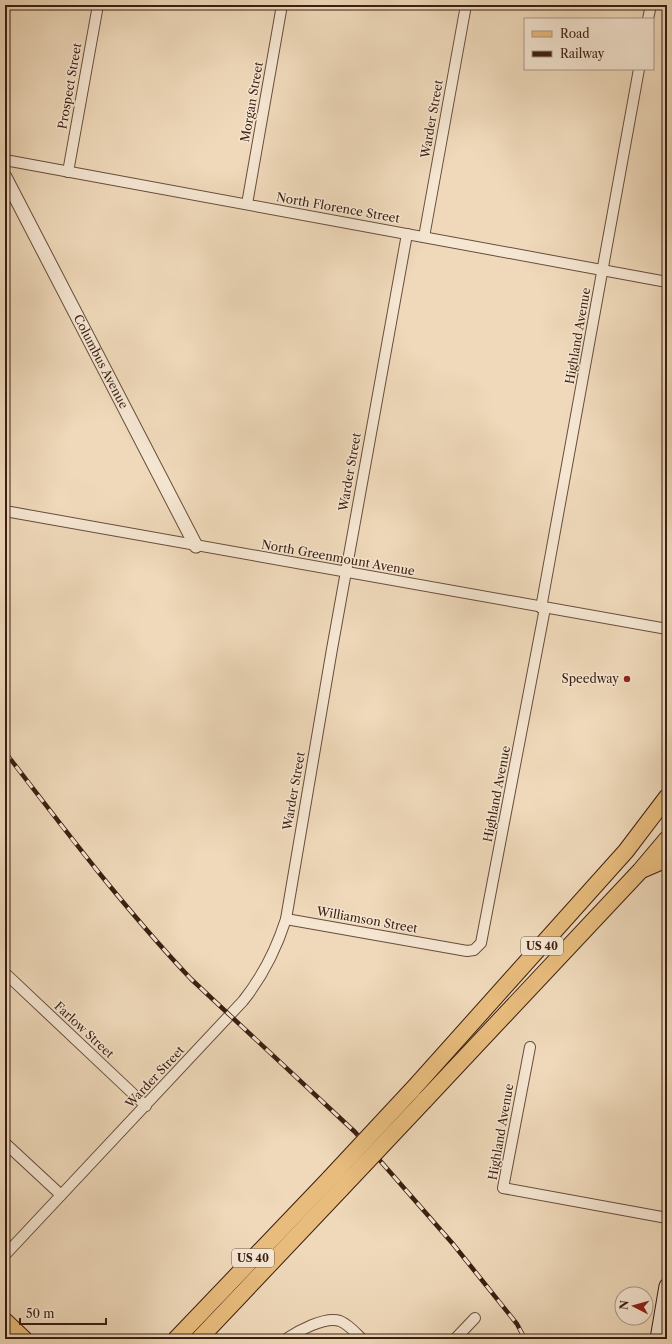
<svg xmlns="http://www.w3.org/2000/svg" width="672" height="1344" font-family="'Libre Caslon Text',serif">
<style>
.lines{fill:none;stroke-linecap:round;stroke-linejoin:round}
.minor-casing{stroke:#684d3b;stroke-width:12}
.tertiary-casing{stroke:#684d3b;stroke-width:15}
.secondary-casing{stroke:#3b1e11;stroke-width:17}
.primary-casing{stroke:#3b1e11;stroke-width:18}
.minor{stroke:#f5e6d2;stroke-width:10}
.tertiary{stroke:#f5e6d2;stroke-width:13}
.secondary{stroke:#f5e6d2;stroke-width:15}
.primary{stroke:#e8bc7d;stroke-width:16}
.rail-casing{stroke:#3b1e11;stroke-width:4.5}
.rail{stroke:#f5e6d2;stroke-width:3;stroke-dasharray:9;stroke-linecap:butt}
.primary-bridge-casing{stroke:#3b1e11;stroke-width:18;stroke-linecap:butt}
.primary-bridge{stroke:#e8bc7d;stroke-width:16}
.poi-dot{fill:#8f2418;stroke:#f5e6d2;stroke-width:1.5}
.labels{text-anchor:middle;stroke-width:3;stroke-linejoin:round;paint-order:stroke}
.shield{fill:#f5e6d2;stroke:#735a4b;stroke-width:1}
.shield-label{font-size:11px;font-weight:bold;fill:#3b1e11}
.street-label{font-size:12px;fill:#3b1e11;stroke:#f5e6d2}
.poi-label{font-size:12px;fill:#3b1e11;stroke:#f5e6d2;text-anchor:end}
</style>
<rect width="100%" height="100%" fill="#efd9ba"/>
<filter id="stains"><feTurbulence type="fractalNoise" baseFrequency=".005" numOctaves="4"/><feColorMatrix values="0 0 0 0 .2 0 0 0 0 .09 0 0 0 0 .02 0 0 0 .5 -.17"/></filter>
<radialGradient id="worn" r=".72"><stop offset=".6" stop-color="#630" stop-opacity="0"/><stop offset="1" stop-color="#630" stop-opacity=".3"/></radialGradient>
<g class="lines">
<defs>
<g id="minor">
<path d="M648,19L651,5"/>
<path d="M5,160L667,282"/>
<path d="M68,172L98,5"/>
<path d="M247,204L282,5"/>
<path d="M424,237L466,5"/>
<path d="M5,511L667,629"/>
<path d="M541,608L639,69"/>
<path d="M286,919L467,951L474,950L481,943L545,608"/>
<path d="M5,973L146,1106"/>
<path d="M530,1047L503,1188L667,1218"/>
<path d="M5,1143L61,1195"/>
<path d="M5,1255L243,1001C263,976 276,950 286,919L332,649L407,234"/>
<path d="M286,1339C298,1331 325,1316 340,1321C348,1324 356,1333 362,1339"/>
<path d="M455,1339L475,1318"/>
</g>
<g id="tertiary">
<path id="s1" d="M5,177L196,546"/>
</g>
<path id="secondary" d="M658,1339L667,1286"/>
<g id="primary">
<path d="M644,869L667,859"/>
<path d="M412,1090L626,851L667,797"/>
<path d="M424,1101L640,871L667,839"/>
<path d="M5,1321L24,1339"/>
<path d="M176,1339L330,1178"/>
<path d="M199,1339L341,1189"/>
</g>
</defs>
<!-- minor casing -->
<use href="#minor" class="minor-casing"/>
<!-- tertiary casing -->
<use href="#tertiary" class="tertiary-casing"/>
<!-- secondary casing -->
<use href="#secondary" class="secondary-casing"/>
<!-- primary casing -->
<use href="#primary" class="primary-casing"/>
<!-- minor -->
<use href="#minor" class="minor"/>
<!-- tertiary -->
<use href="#tertiary" class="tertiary"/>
<!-- secondary -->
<use href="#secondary" class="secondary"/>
<!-- primary -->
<use href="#primary" class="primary"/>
<defs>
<path id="rail" d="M5,752C64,829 124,908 191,979L355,1132L453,1244L517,1324L525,1339"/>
</defs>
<!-- rail casing -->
<use href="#rail" class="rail-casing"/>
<!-- rail -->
<use href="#rail" class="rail"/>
<defs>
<g id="primary-bridge">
<path d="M330,1178L412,1090"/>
<path d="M341,1189L424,1101"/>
</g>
</defs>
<!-- primary-bridge casing -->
<use href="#primary-bridge" class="primary-bridge-casing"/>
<!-- primary-bridge -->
<use href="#primary-bridge" class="primary-bridge"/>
</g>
<!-- markers -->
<circle class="poi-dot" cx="627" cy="679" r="4"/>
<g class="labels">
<!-- shield labels -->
<g class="shield">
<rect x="521" y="937" width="42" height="18" rx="3"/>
<rect x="232" y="1249" width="42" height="18" rx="3"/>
</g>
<g class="shield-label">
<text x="542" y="950">US 40</text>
<text x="253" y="1262">US 40</text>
</g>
<!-- street labels -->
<g class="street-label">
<text transform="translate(70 86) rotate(-80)" y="4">Prospect Street</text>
<text transform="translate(252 102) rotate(-80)" y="4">Morgan Street</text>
<text transform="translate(432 119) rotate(-80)" y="4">Warder Street</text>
<text transform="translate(338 208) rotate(10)" y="4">North Florence Street</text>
<text transform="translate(578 336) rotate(-80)" y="4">Highland Avenue</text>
<text dy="4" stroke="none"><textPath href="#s1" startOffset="208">Columbus Avenue</textPath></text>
<text transform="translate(350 472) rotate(-80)" y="4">Warder Street</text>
<text transform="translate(338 558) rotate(10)" y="4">North Greenmount Avenue</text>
<text transform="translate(294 791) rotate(-80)" y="4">Warder Street</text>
<text transform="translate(497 794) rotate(-79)" y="4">Highland Avenue</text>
<text transform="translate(367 920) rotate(10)" y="4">Williamson Street</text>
<text transform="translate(84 1030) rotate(43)" y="4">Farlow Street</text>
<text transform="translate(155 1077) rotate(-47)" y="4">Warder Street</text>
<text transform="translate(501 1132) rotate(-80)" y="4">Highland Avenue</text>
</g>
<!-- poi labels -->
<g class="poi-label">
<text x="619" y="683">Speedway</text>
</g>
</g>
<!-- margin -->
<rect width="672" height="1344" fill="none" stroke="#efd9ba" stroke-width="20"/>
<rect x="6" y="6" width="660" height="1332" fill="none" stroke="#3b1e11" stroke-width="2"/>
<rect x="10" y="10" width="652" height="1324" fill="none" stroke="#3b1e11"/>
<!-- legend -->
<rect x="524" y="18" width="130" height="52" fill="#f5e6d2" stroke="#ab9685"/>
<rect x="532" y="31" width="20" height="6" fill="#e8bc7d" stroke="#ab9685"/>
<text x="560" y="38" font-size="12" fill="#3b1e11">Road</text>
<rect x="532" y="51" width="20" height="6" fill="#3b1e11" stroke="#ab9685"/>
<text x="560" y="58" font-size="12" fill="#3b1e11">Railway</text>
<!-- north arrow -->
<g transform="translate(634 1306) rotate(276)"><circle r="19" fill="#f5e6d2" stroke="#ab9685"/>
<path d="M0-3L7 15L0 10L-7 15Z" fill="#8f2418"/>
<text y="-6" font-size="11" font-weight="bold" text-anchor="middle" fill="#3b1e11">N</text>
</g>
<!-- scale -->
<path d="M20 1318v6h86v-6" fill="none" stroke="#3b1e11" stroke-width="2"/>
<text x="26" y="1318" font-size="12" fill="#3b1e11" stroke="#f5e6d2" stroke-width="3" paint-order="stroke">50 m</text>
<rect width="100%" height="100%" filter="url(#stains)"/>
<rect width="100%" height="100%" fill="url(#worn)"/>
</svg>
